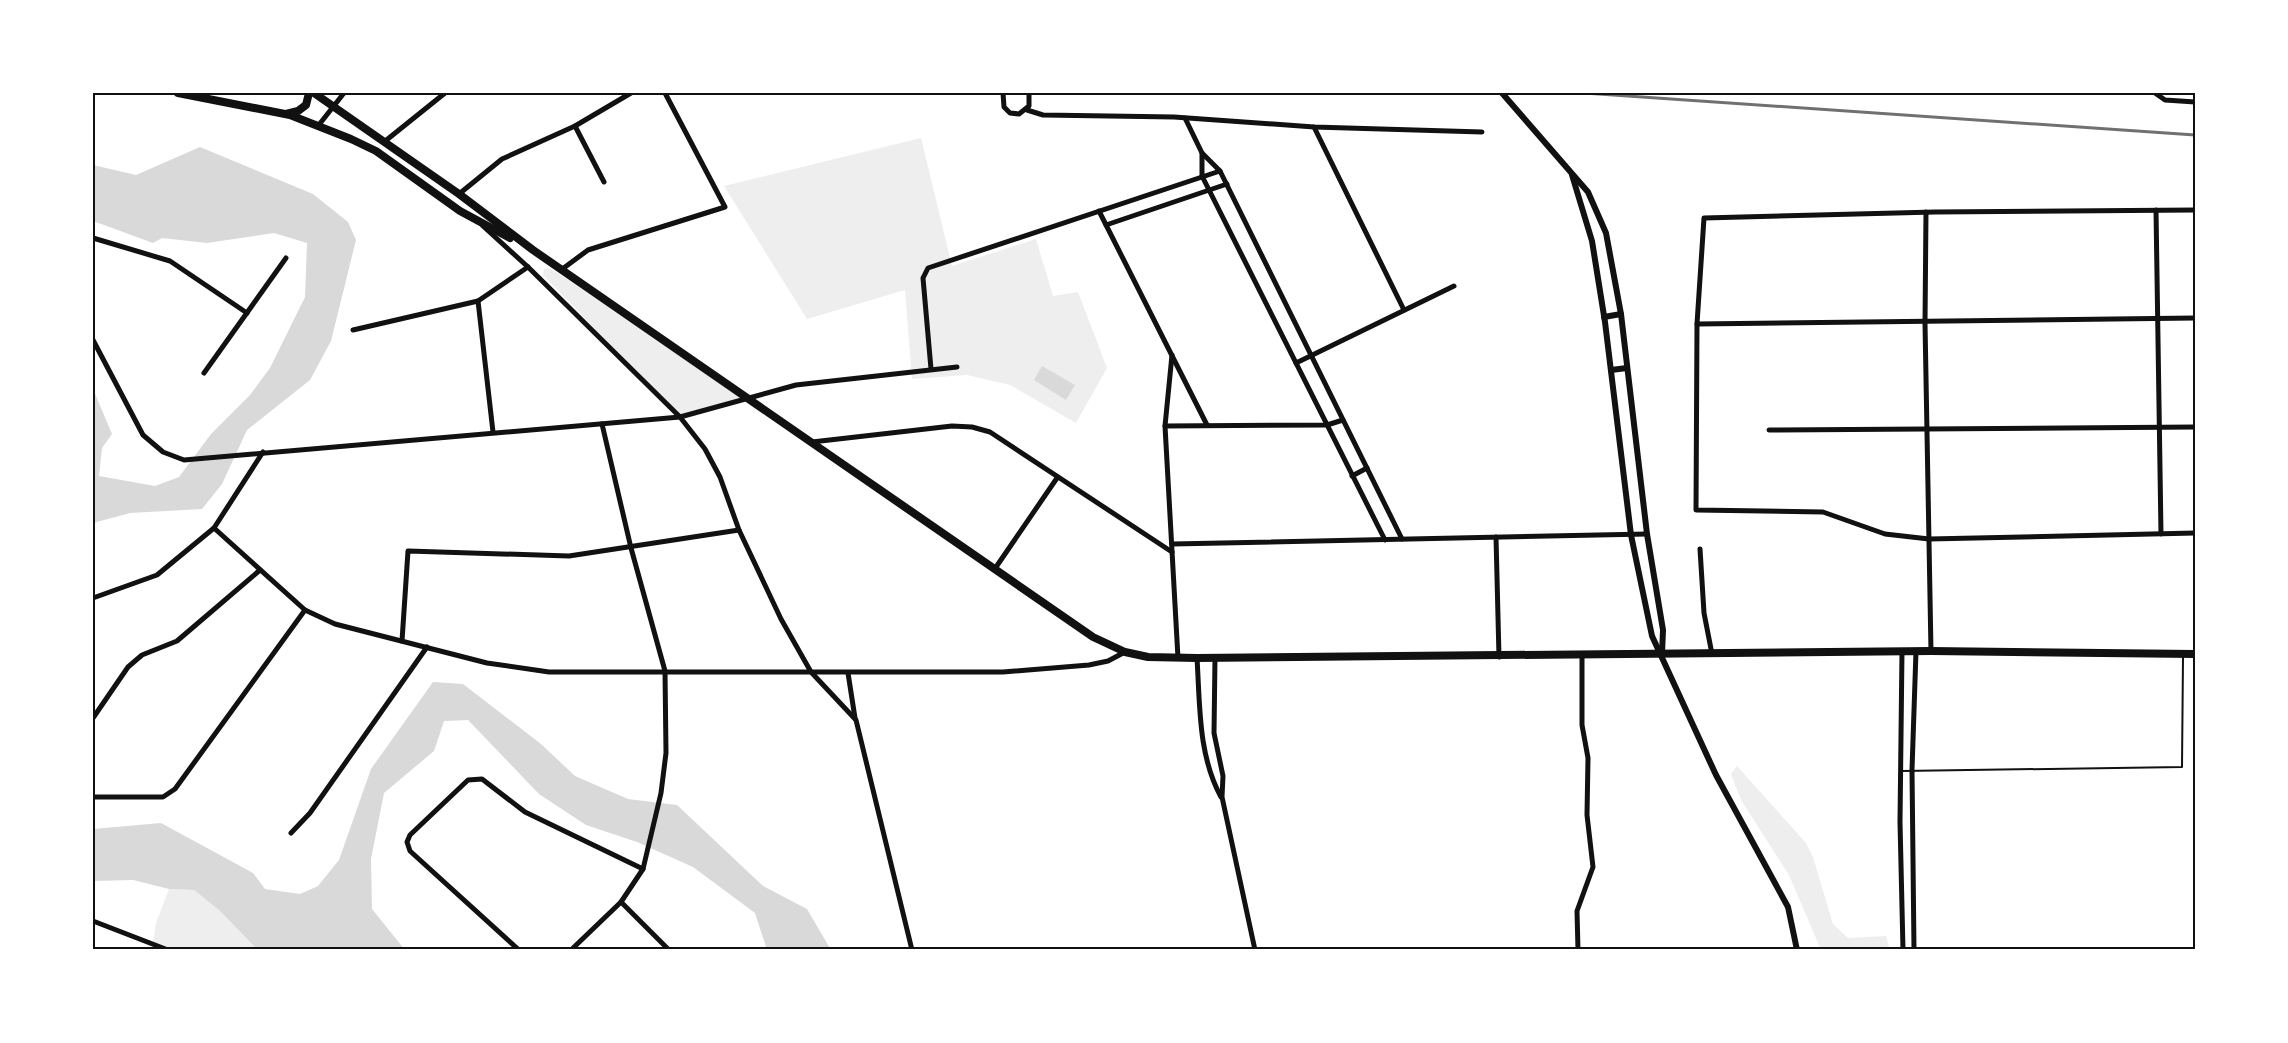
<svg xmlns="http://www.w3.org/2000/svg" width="2288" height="1043" font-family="'Open Sans',sans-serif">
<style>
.green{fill:#eee}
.water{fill:#d9d9d9}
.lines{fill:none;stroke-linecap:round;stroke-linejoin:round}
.service{stroke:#111;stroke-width:2}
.minor{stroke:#111;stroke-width:5}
.tertiary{stroke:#111;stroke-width:6}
.primary{stroke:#111;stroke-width:8}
.rail{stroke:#707070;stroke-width:3}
.neatline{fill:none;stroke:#111;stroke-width:2}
</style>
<rect width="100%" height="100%" fill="#fff"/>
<!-- green -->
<g class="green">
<path d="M921,138L952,266L1036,239L1053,296L1078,292L1107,368L1076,423L1010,385L967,375L912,379L905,290L807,319L724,186Z"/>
<path d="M550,268L747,398L680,417L543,275L544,269Z"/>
<path d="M1737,766L1806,843L1813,857L1833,924L1848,938L1886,936L1890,950H1821L1789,875L1741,800L1731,774Z"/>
<path d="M169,889L194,890L220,911L258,950H152L156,923Z"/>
</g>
<!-- water -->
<g class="water">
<path d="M200,147L313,194L348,222L356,240L331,341L310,380L247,430L222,484L202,509L130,513L93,523V389L112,434L102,448L99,476L155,486L179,477L211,434L250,395L270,368L305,297L307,243L274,233L207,243L162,238L153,243L93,221V165L136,175Z"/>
<path d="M1042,366L1075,385L1066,400L1034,380Z"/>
<path d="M433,682L463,684L541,744L575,776L628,799L677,805L763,886L807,909L831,950H767L755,913L693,867L637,842L586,825L539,794L468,720L444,721L434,751L384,793L371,859L372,909L405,950H258L220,911L194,890L169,889L133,880L93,881V829L161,823L253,873L265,889L300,894L318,886L339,860L371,769Z"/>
</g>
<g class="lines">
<!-- service -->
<path class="service" d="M1902,771L2182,767L2183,657"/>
<!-- minor -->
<g class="minor">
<path d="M1003,93L1004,107L1010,113L1019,114L1029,106V93"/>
<path d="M2155,93L2165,100L2195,102"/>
<path d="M1027,110L1043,115L1174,117L1314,127L1482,132"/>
<path d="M1185,118L1202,153L1220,171L1402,539"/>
<path d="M318,126L344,93"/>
<path d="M575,126L604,182"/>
<path d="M1314,127L1404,310"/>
<path d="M384,142L445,93"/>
<path d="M1202,153V176L1385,540"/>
<path d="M459,194L502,159L575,126L631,93"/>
<path d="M2156,210L2161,534"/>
<path d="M2195,210L1935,212L1704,218L1697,324L1696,510L1823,512L1885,534L1929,539L2195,533"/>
<path d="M1099,211L1207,425"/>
<path d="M1926,212L1925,323L1931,651"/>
<path d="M1106,225L1227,184"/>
<path d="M483,226L528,267L680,417L705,449L720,477L739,530L781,619L811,672L856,720L912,950"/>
<path d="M93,238L170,261L247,313"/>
<path d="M561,270L588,250L725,207L665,93"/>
<path d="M478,301L493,432"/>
<path d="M1697,324L2195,318"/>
<path d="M353,330L478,301L528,267"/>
<path d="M93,340L143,435L163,452L184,460L680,417L796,385L957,367"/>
<path d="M1172,355L1165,426L1178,658"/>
<path d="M1296,363L1454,286"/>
<path d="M931,369L923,278L928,268L1220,171"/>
<path d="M204,373L286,258"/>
<path d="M1165,426L1327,425L1343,420"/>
<path d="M1769,430L2195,427"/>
<path d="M812,442L952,426L972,427L990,432L1172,552"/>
<path d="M1352,476L1367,468"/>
<path d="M214,528L305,610L335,624L487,663L549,672H1003L1089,665L1108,661L1125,652"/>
<path d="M1496,537L1499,657"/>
<path d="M1172,544L1647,534"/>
<path d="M1700,549L1704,613L1712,654"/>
<path d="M994,570L1057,478"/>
<path d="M93,598L157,575L214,528L263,452"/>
<path d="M402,641L408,551L569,556L739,530"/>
<path d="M1902,651L1900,822L1903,950"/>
<path d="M1197,658C1200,705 1198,755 1221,797"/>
<path d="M1215,658L1214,733L1223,776L1222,797L1255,950"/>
<path d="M848,673L855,718"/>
<path d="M93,718L128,667L142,655L177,641L260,570"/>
<path d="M93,797H163L175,789L305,610"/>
<path d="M291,833L310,813L427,647"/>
<path d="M621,902L669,950"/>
<path d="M93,921L168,950"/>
<path d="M519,950L410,851L407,842L410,835L468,780L482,779L525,812L643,869"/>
<path d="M571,950L621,902L643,869L661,793L666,753L665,671L631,548L602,424"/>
<path d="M1578,950L1577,911L1593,867L1587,815L1588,758L1582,725V655"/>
<path d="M1914,950L1912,770L1916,651"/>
</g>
<!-- tertiary -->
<g class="tertiary">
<path d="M1502,93L1588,192L1606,233L1621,314L1647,534L1663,630L1662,654"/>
<path d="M1572,175L1592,241L1605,322L1631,535L1652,636L1716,775L1788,907L1797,950"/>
<path d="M1604,317L1621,314"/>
<path d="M1611,370L1627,368"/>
</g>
<!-- primary -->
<g class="primary">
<path d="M178,93L290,115L351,139L376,151L460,211L510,238"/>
<path d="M314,93L459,194L533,250L1093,637L1125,652L1148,657L1197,658L1931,651L2195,654"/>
<path d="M286,114L298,111L306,105L309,93"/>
</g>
<!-- rail -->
<path class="rail" d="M1584,93L2195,135"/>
</g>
<!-- border -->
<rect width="2288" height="1043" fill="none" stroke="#ffffff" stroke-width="189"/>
<rect x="94" y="94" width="2100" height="854" class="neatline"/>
</svg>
